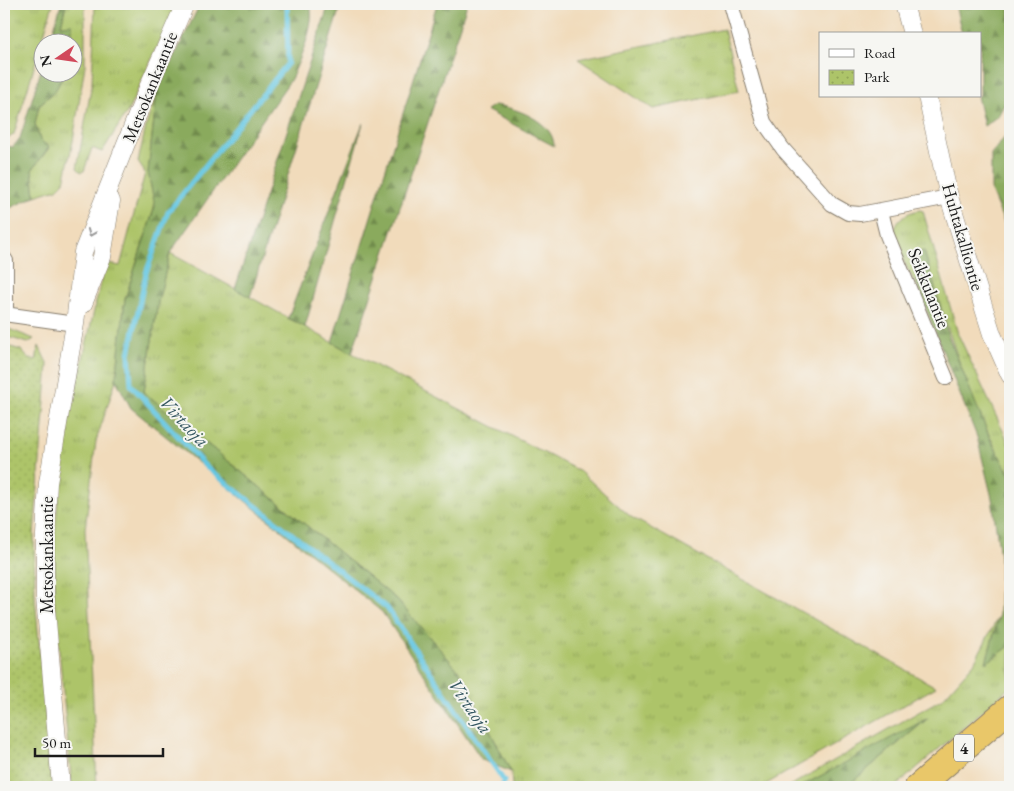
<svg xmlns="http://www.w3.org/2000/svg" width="1014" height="791" font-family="'EB Garamond',serif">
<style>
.grass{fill:url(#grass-tufts);stroke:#647042}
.forest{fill:url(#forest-firs);stroke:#53633c}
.park{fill:url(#park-dots);stroke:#647042}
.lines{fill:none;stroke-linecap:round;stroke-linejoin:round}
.stream{stroke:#65c7e3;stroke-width:5}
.minor-casing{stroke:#867c6c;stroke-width:16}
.tertiary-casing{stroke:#867c6c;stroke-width:19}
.motorway-casing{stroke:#867c6c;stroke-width:28}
.minor{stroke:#fff;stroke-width:14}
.tertiary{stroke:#fff;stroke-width:18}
.motorway{stroke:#e9c769;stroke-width:26}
.oneway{stroke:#999}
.labels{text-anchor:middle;stroke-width:4;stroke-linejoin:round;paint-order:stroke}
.shield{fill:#f6f6f2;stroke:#5d5d5c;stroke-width:1}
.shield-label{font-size:16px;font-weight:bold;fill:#1c1c1c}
.street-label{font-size:18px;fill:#1c1c1c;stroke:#f6f6f2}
.water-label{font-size:19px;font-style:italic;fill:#365862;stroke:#f6f6f2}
</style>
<defs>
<pattern id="grass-tufts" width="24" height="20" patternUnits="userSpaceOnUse" patternTransform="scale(1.25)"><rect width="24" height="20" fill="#adc469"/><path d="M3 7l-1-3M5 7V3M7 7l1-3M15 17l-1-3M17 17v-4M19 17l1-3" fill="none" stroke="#94a85a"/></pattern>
<pattern id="forest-firs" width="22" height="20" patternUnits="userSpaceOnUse" patternTransform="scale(1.25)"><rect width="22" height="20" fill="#8aaa5d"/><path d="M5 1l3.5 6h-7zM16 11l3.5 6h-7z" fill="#708a4c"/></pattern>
<pattern id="park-dots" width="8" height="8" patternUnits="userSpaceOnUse" patternTransform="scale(1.25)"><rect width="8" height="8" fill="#adc469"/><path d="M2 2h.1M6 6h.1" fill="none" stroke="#94a85a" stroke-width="1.8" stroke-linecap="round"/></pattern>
</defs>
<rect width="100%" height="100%" fill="#f6f6f2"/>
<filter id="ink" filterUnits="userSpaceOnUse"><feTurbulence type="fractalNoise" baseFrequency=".02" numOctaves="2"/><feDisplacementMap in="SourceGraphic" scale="10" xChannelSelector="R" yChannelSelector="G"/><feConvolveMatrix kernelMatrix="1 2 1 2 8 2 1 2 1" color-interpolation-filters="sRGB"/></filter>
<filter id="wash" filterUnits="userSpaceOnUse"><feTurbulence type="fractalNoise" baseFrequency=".0096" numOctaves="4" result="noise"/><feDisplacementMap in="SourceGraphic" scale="20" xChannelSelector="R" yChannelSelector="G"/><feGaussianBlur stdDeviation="1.12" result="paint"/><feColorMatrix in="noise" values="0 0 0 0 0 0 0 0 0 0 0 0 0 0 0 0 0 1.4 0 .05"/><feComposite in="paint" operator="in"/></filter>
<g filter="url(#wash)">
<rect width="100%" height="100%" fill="#f1dbbb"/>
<!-- grass -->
<g class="grass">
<path d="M4,4H53L14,134L9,138L4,128Z"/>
<path d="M66,4H85V65L73,141L64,182L57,189L35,196L32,170L49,148L40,140L35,124L39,105L55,91L65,73L72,72V25H61Z"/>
<path d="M95,4H177L129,109L102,152L92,148L84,171L81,172L77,168L92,83Z"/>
<path d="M724,29L739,91L653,109L578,59Z"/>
<path d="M157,92L148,172L155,206L125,299L116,380L96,441L85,529L97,787H72L54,596L55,535L59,483L66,432L105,263L120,266L145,173L138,162L146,126Z"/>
<path d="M920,210L923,211L958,334L1010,446V475C970,405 947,328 924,251L916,253L918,289C905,261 872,219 920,210Z"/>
<path d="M170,253L352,353L579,471L631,517L936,687L761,787H512L511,772L459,671L396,599L144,392L158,302Z"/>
<path d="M4,327L34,339L28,343L4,336Z"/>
<path d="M999,615L986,662L1010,646V687L895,787H846L925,721L800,787H788L943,698L974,663Z"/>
</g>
<!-- forest -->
<g class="forest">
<path d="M61,4H66L61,25L72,24L71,42H50Z"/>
<path d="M200,4H310C316,25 300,59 291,79L170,253L158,302L144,392L396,599L459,671L511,772L482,760L382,612L131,408L116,380L125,299L155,206L148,172L157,92Z"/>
<path d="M329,4H341L250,297L235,289Z"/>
<path d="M437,4H467L352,353L332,342Z"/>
<path d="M955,4H1010V94L998,116L984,126L977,96H980V34H962Z"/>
<path d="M42,67V72L65,73L55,91L39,105L35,124L40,140L49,147L32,170L35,196L4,211V146L13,147L20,138Z"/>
<path d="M494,105C514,107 554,121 554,146L486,110Z"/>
<path d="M363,123L305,327L288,318Z"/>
<path d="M1010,131V237L991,191V154Z"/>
<path d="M924,251L949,338L991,441L1010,475V646L986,663L999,615L1000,557L992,498L977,437L918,289L916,253Z"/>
<path d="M928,718L846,787H800Z"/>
</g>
<!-- park -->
<path class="park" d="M4,345L21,350L28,358L36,360L39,346L48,365L34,534L35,597L52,787H4Z"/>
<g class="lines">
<!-- stream -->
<path class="stream" d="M287,4L288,63L168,212L146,273L129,354L131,385L206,467L387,608L504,781L501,787"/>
</g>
</g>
<g filter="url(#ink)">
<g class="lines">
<defs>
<g id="minor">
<path d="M731,4L764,122L783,149L832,204L848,213L860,214L949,197"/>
<path d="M881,211L887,235L946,378"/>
<path d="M4,258L6,261V314"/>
<path d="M4,314L75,324"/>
</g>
<g id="tertiary">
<path d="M904,4L912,34"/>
<path d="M927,96L949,197L992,334L1010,375"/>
<path d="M83,304L102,257L111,201"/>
<path d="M61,787L45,597V535L48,483L75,324L83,252L148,88L185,4"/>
</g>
<path id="motorway" d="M918,787L1010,708"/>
</defs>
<!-- minor casing -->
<use href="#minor" class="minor-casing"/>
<!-- tertiary casing -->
<use href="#tertiary" class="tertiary-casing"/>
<!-- motorway casing -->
<use href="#motorway" class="motorway-casing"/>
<!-- minor -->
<use href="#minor" class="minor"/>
<!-- tertiary -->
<use href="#tertiary" class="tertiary"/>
<!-- motorway -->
<use href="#motorway" class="motorway"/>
</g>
<!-- one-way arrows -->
<defs><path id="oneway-chevron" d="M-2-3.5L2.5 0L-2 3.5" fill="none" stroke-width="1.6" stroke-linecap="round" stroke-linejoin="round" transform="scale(1.25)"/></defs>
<use class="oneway" href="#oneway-chevron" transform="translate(91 233) rotate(112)"/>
</g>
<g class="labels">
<!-- shield labels -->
<rect class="shield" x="954" y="734.5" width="20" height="27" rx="4"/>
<g class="shield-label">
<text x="964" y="754">4</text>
</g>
<!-- street labels -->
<g class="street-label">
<text transform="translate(150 87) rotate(-68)" y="6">Metsokankaantie</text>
<text transform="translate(963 237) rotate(74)" y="6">Huhtakalliontie</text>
<text transform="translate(929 288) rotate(68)" y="6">Seikkulantie</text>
<text transform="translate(47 555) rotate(-90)" y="6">Metsokankaantie</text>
</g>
<!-- water labels -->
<g class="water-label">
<text transform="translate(185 421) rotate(47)" y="7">Virtaoja</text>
<text transform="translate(471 706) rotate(56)" y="7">Virtaoja</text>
</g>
</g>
<!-- margin -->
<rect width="1014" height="791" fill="none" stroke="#f6f6f2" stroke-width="20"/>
<!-- legend -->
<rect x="819" y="32" width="162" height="65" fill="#f6f6f2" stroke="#9f9f9c"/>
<rect x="829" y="49" width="25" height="8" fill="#ffffff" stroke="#9f9f9c"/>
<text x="864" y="58" font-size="15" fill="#1c1c1c">Road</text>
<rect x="829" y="70" width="25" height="15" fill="url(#park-dots)" stroke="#9f9f9c"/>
<text x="864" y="82" font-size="15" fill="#1c1c1c">Park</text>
<!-- north arrow -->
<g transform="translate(58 58) rotate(257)"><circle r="24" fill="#f6f6f2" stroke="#9f9f9c"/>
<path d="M0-4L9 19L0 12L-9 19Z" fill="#d1495b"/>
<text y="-8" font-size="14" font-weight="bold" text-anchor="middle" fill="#1c1c1c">N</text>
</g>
<!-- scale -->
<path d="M35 748v8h128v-8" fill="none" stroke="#1c1c1c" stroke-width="2.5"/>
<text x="42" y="748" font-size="15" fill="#1c1c1c" stroke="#f6f6f2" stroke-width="4" paint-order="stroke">50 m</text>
</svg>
